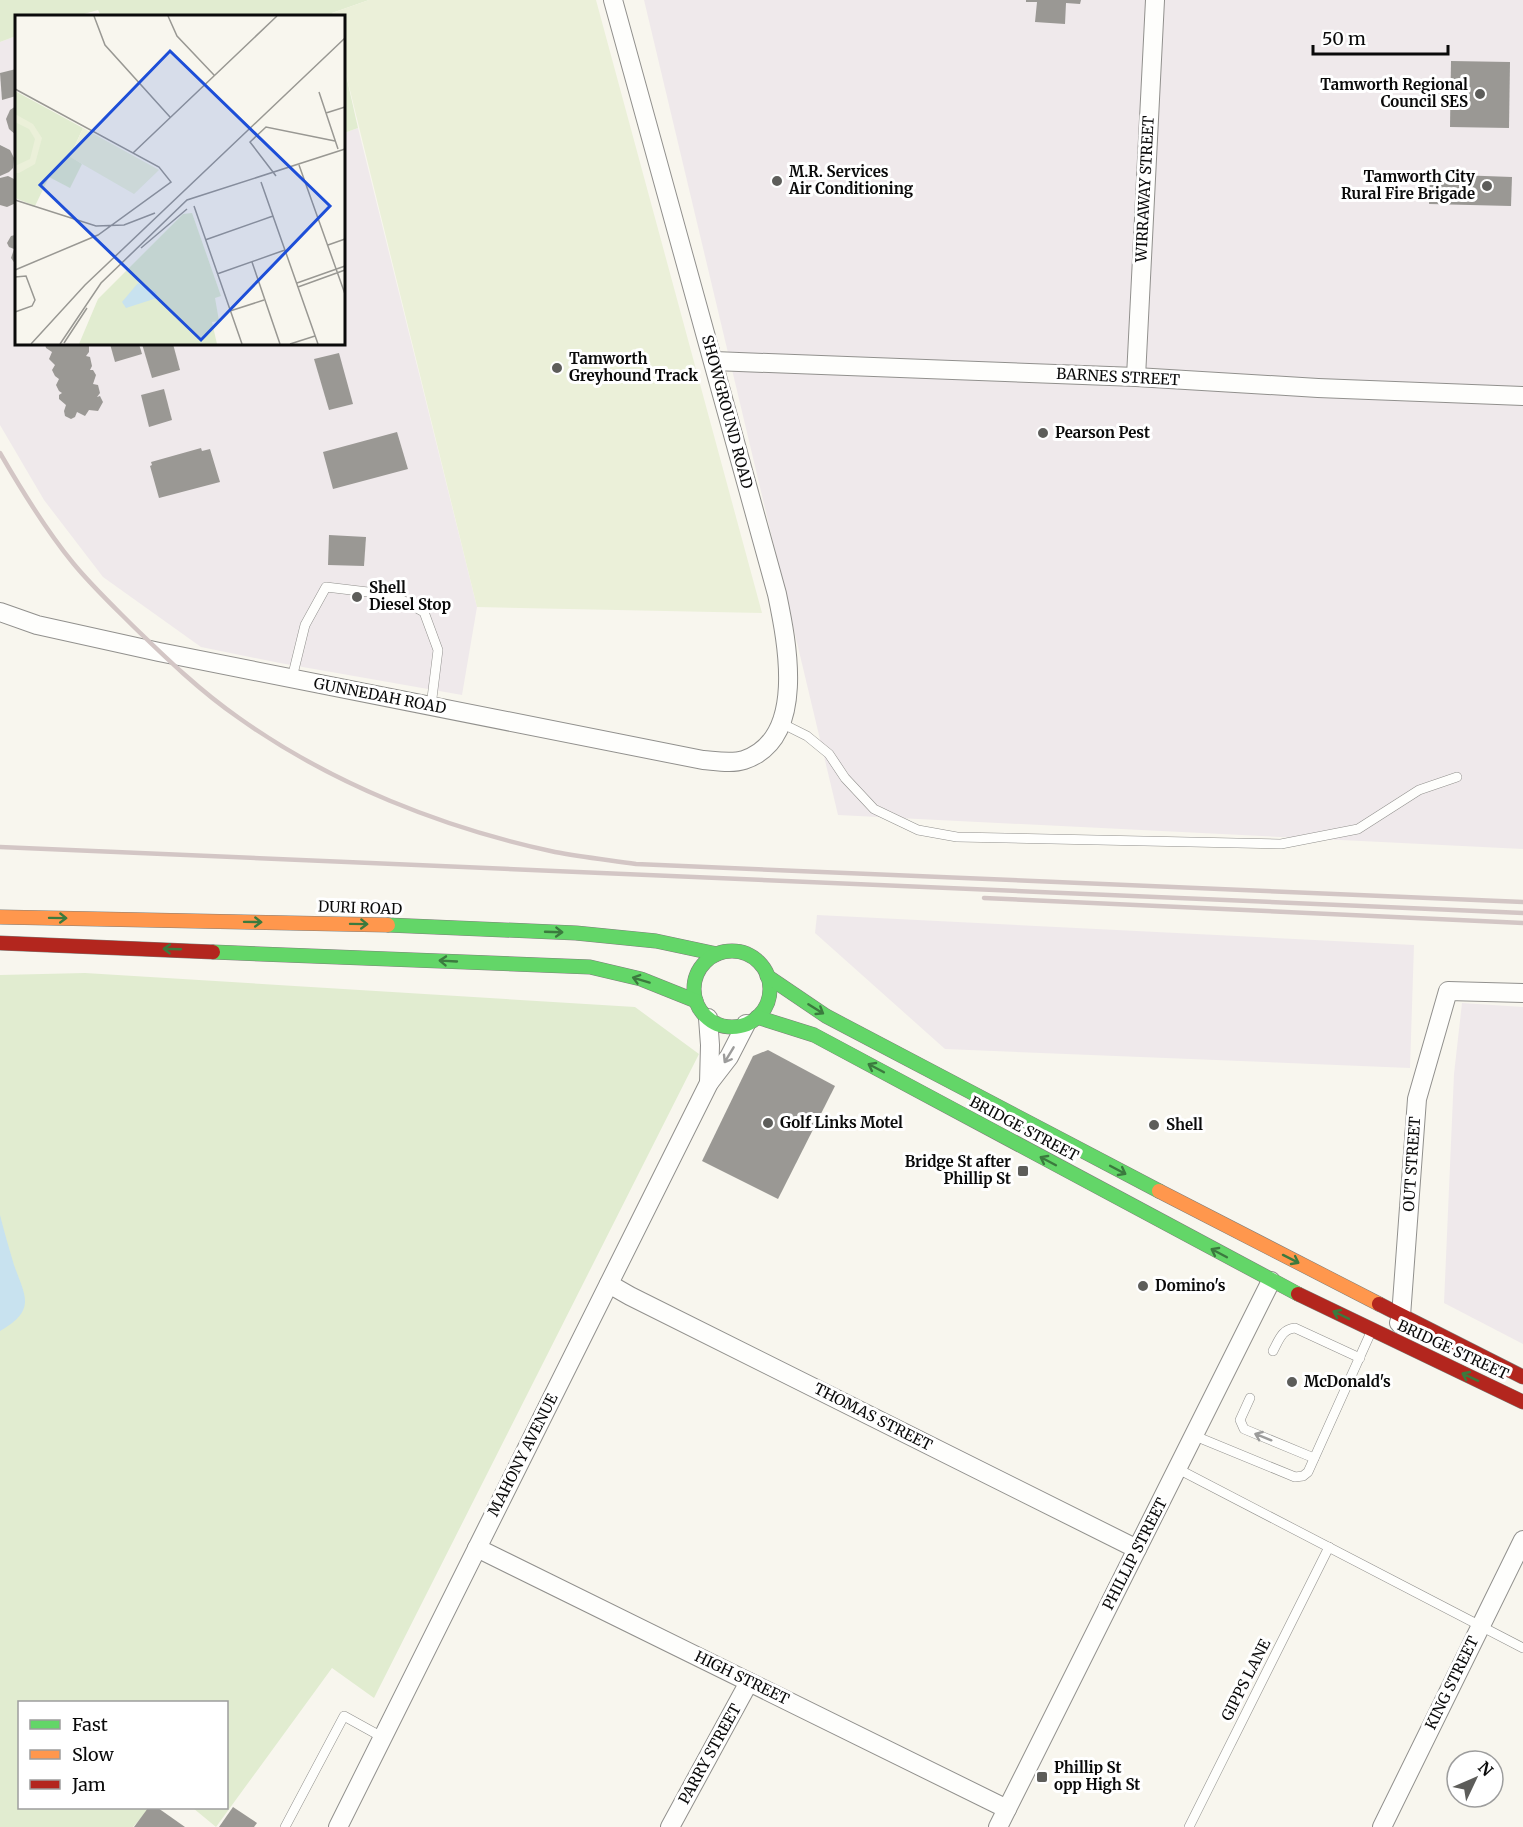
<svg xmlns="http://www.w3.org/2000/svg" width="1523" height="1827" font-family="Merriweather,serif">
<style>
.industrial{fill:#efe9eb}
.green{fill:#e1ecd0}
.pitch{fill:#ebf0d9}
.water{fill:#c8e2ef}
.building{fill:#9a9894}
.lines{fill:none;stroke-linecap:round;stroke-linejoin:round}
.lane-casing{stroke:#91908d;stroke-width:10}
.street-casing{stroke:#91908d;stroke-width:20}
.fast-casing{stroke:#7e7e7a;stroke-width:15}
.slow-casing{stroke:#7e7e7a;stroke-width:15}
.jam-casing{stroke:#7e7e7a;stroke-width:15}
.lane{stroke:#fefefc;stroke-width:9}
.street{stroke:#fefefc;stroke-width:18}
.fast{stroke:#63d668;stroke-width:14}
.slow{stroke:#ff974d;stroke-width:14}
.jam{stroke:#b3261e;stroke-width:14}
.rail{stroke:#d3c6c5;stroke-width:4.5}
.oneway{stroke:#3b7a3e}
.oneway2{stroke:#9c9c9b}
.poi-dot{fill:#5d5d5a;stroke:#fff;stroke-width:2}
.labels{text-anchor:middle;stroke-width:6;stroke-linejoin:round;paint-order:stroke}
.poi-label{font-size:15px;font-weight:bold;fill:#0a0a0a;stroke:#fff;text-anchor:start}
.street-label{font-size:15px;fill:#0a0a0a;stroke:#fff}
.inset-road{fill:none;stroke:#999893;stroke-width:1.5}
.view{fill:#1d4ed8;fill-opacity:0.15;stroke:#1d4ed8;stroke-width:3}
.inset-edge{fill:none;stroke:#0a0a0a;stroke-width:3}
</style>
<rect width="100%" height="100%" fill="#f8f6ee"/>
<!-- industrial -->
<g class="industrial">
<path d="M644,0H1523V849L838,815Z"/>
<path d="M16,36V344H344V133L358,128L477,607L462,695L280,663L201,647L103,577L44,500L0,425V42Z"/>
<path d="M817,915L1414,945L1410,1068L945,1049L815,933Z"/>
<path d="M1462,1003L1523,1007V1344L1444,1303L1454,1074Z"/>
</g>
<!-- green -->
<g class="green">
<path d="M0,0H369L332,13V16H101L98,10L77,16H16V36L0,42Z"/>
<path d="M344,66L358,128L344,133Z"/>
<path d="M85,973L635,1007L699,1054L374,1698L332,1668L216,1827L193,1808H226V1702H20V1808H150L133,1827H0V975Z"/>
</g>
<!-- pitch -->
<path class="pitch" d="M369,0H596L762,613L477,607L344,66V16H332V13Z"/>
<!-- water -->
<path class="water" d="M0,1215C4,1231 9,1248 14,1265C25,1296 37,1310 0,1331Z"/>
<!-- building -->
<g class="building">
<path d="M1026,0H1081L1080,4L1066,3L1065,24L1035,22L1037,2H1026Z"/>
<path d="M1451,61L1510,62L1509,128L1450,127Z"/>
<path d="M16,69V96L2,100L0,73Z"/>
<path d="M16,106V135L9,129L6,119L10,110Z"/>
<path d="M0,145L10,150L14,158L13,168L9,172L0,176Z"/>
<path d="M1430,174L1512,177L1511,206L1429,204Z"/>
<path d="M8,176L16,180V203L7,207L0,205V178Z"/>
<path d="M15,235L16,236V273L14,269L16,265L11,258L14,249L9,247L7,243L11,236Z"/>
<path d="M45,344H86L89,346V352L86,356L90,357L92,366L90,370H93L96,375L93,384L98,385L100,393L97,397L100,396L103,402L98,411L89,410L85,416L77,412L75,417L71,419L65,416L64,411L66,405L59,399V395L62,393L59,391L56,385L59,379L55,376L52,370L55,365L49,359L52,352L46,348Z"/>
<path d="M110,344H139L142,354L115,362Z"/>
<path d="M142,344H173L180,370L152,378Z"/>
<path d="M339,353L353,404L329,410L314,359Z"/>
<path d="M164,389L172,420L149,427L141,395Z"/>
<path d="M397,432L408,469L333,489L323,452Z"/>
<path d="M201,448L202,451L210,449L220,482L159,498L150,466L152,465L151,462Z"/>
<path d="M329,535L366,537L364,566L328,565Z"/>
<path d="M768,1050L835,1086L778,1199L702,1161L753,1056Z"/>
<path d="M233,1807L257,1823L254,1827H219Z"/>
<path d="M148,1808H158L185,1827H134Z"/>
</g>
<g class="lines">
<defs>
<g id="lane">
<path d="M292,678L305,625L326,587L393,595L424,612L438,650L431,706"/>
<path d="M781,723L807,736L829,754L845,778L874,809L918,830L957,837L1281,844L1358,829L1419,790L1457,777"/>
<path d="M1273,1351C1279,1340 1282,1329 1295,1328L1360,1358"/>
<path d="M1250,1398L1240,1420L1244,1429L1314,1458"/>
<path d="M1195,1436L1295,1477L1303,1476L1308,1472L1371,1332"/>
<path d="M1178,1469L1523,1648"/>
<path d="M285,1827L344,1716L382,1737"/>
<path d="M1189,1827L1329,1547"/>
</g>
<g id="street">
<path d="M714,361L1136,377L1318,388L1523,396"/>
<path d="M1136,377L1155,0"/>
<path d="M0,612L37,625L159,652L703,760C716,761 732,764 744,760C807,739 787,642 777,594L613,0"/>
<path d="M708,1018L710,1045L709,1083"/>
<path d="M609,1284L630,1296L1137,1549"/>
<path d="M1399,1323L1401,1316L1417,1099L1448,991L1523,993"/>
<path d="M477,1548L1007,1809"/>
<path d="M338,1827L709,1083L729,1057L746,1024"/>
<path d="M670,1827L749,1682"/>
<path d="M998,1827L1271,1281"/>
<path d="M1382,1827L1523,1540"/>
</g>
<g id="fast">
<path d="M388,925L576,933L656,941L717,954"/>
<circle cx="732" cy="989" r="38"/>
<path d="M213,952L590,967L641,979L696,1001"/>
<path d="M767,976L826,1016L1159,1191"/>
<path d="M757,1017L814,1035L1298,1294"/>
</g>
<g id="slow">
<path d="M0,917L388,925"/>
<path d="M1159,1191L1379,1304"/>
</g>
<g id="jam">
<path d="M0,943L213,952"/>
<path d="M1298,1294L1523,1402"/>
<path d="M1379,1304L1523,1377"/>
</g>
</defs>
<!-- lane casing -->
<use href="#lane" class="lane-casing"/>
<!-- street casing -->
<use href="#street" class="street-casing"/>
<!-- fast casing -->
<use href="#fast" class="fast-casing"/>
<!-- slow casing -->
<use href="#slow" class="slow-casing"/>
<!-- jam casing -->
<use href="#jam" class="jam-casing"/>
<!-- lane -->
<use href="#lane" class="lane"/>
<!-- street -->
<use href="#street" class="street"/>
<!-- fast -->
<use href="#fast" class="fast"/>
<!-- slow -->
<use href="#slow" class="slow"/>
<!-- jam -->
<use href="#jam" class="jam"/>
<!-- rail -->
<g class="rail">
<path d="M0,453C22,491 45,529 73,563C91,585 112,605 132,625C166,658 200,691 239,718C332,784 443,828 555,852C581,857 609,860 636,864L1523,902"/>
<path d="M0,847L1523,913"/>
<path d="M984,898L1523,923"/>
</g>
</g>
<!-- one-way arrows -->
<defs><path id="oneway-shaft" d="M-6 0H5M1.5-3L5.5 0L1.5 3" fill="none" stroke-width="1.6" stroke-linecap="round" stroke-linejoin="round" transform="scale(1.5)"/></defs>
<g class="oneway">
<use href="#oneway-shaft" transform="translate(58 918) rotate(1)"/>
<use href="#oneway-shaft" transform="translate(253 922) rotate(1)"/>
<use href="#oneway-shaft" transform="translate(359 924) rotate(1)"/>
<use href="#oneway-shaft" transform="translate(554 932) rotate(2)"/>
<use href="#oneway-shaft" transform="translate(172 949) rotate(-178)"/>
<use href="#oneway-shaft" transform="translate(448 961) rotate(-177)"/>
<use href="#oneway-shaft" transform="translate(641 980) rotate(-163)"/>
<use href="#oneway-shaft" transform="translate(816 1009) rotate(32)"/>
<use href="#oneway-shaft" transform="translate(876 1068) rotate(-152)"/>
<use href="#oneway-shaft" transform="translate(1048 1161) rotate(-152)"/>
<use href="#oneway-shaft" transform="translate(1118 1170) rotate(28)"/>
<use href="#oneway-shaft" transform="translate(1219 1253) rotate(-152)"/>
<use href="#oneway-shaft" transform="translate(1291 1259) rotate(27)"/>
<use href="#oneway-shaft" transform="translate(1341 1315) rotate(-154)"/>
<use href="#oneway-shaft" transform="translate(1470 1377) rotate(-155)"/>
</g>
<g class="oneway2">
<use href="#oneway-shaft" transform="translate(729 1055) rotate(121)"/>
<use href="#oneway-shaft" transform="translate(1263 1437) rotate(-158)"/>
</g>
<!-- markers -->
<g class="poi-dot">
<circle cx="1480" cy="94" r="6"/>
<circle cx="777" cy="181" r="6"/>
<circle cx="1487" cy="186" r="6"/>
<circle cx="557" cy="368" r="6"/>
<circle cx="1043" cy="433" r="6"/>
<circle cx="357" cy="597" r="6"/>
<circle cx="768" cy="1123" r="6"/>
<circle cx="1154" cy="1125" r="6"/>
<rect x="1017" y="1165" width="12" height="12" rx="3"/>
<circle cx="1143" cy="1286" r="6"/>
<circle cx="1292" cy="1382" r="6"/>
<rect x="1036" y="1771" width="12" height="12" rx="3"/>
</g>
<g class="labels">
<!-- poi labels -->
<g class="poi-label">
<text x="1468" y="90" text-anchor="end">Tamworth Regional<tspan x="1468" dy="17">Council SES</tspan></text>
<text x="789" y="177">M.R. Services<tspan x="789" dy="17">Air Conditioning</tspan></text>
<text x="1475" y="182" text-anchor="end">Tamworth City<tspan x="1475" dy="17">Rural Fire Brigade</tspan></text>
<text x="569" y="364">Tamworth<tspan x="569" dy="17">Greyhound Track</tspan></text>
<text x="1055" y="438">Pearson Pest</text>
<text x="369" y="593">Shell<tspan x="369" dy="17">Diesel Stop</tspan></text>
<text x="780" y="1128">Golf Links Motel</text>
<text x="1166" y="1130">Shell</text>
<text x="1011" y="1167" text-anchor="end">Bridge St after<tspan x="1011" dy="17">Phillip St</tspan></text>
<text x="1155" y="1291">Domino's</text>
<text x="1304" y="1387">McDonald's</text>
<text x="1054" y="1773">Phillip St<tspan x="1054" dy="17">opp High St</tspan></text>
</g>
<!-- street labels -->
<g class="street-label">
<text transform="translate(1145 189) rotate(-87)" y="5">WIRRAWAY STREET</text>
<text transform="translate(1118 377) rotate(3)" y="5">BARNES STREET</text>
<text transform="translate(727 412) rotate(75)" y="5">SHOWGROUND ROAD</text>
<text transform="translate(380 696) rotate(11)" y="5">GUNNEDAH ROAD</text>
<text transform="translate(360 908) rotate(2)" y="5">DURI ROAD</text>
<text transform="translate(1024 1129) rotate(28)" y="5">BRIDGE STREET</text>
<text transform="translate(1412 1164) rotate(-86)" y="5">OUT STREET</text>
<text transform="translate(1453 1350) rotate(25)" y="5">BRIDGE STREET</text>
<text transform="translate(873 1417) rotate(27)" y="5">THOMAS STREET</text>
<text transform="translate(523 1455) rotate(-63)" y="5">MAHONY AVENUE</text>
<text transform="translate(1135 1554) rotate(-63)" y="5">PHILLIP STREET</text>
<text transform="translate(742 1678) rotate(26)" y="5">HIGH STREET</text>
<text transform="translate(1246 1680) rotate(-63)" y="5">GIPPS LANE</text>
<text transform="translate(1452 1683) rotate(-64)" y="5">KING STREET</text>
<text transform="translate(710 1754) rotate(-61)" y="5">PARRY STREET</text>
</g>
</g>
<!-- overview -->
<g transform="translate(15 15)">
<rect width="330" height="330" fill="#f8f6ee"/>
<path d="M0,76L68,113L55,141L67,149L55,173L34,162L20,191L0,183ZM177,198L206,281L200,283L204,306L197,307L202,329H64L83,284L168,199Z" fill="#e1ecd0"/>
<path d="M0,99L18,109L27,123L20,149L4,158H0V151L15,144L20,124L14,114L0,107ZM68,113L144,155L119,179L55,142Z" fill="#ebf0d9"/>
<path d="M123,268L141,277L142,283L111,293L107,287Z" fill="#c8e2ef"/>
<path class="inset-road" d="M79,1L90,30L155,102M153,1L162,21L199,60M0,74L144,152L156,167L83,220L0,255M304,77L323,134M311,98L330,92M118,138L262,1M284,150L330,279M261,161L235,127L251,112L320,126M246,167L303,329M0,185L81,211L109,210L140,198M179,191L227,329M190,225L258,201M313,230L330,224M126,233L172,194M237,247L265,329M202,259L270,235M0,262L11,261L20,285L17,291L0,297M282,268L330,251M283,272L330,255M215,296L249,285M49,328L72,293M16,329L70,270L330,23M45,329L86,268L172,185L330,134M275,329L300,321"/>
<path class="view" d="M155,36L315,191L186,325L25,170Z"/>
<rect width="330" height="330" class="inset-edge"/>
</g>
<!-- legend -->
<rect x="18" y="1701" width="210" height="108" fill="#ffffff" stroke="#9d9d9d" stroke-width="1.5"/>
<rect x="30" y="1720" width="30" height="9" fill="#63d668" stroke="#9d9d9d" stroke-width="1.5"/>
<text x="72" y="1731" font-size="18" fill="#0a0a0a">Fast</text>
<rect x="30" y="1750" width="30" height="9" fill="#ff974d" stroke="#9d9d9d" stroke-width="1.5"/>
<text x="72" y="1761" font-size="18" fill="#0a0a0a">Slow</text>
<rect x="30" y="1780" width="30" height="9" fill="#b3261e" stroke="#9d9d9d" stroke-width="1.5"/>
<text x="72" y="1791" font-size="18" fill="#0a0a0a">Jam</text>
<!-- north arrow -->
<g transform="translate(1475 1779) rotate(46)"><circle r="28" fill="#ffffff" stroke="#9d9d9d" stroke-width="1.5"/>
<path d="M0-4.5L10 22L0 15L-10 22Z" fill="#5d5d5a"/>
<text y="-9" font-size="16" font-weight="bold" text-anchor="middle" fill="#0a0a0a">N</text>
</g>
<!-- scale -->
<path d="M1313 45v9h135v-9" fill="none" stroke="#0a0a0a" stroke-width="3"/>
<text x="1322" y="45" font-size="18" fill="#0a0a0a" stroke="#ffffff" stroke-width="4.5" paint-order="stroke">50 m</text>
</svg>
